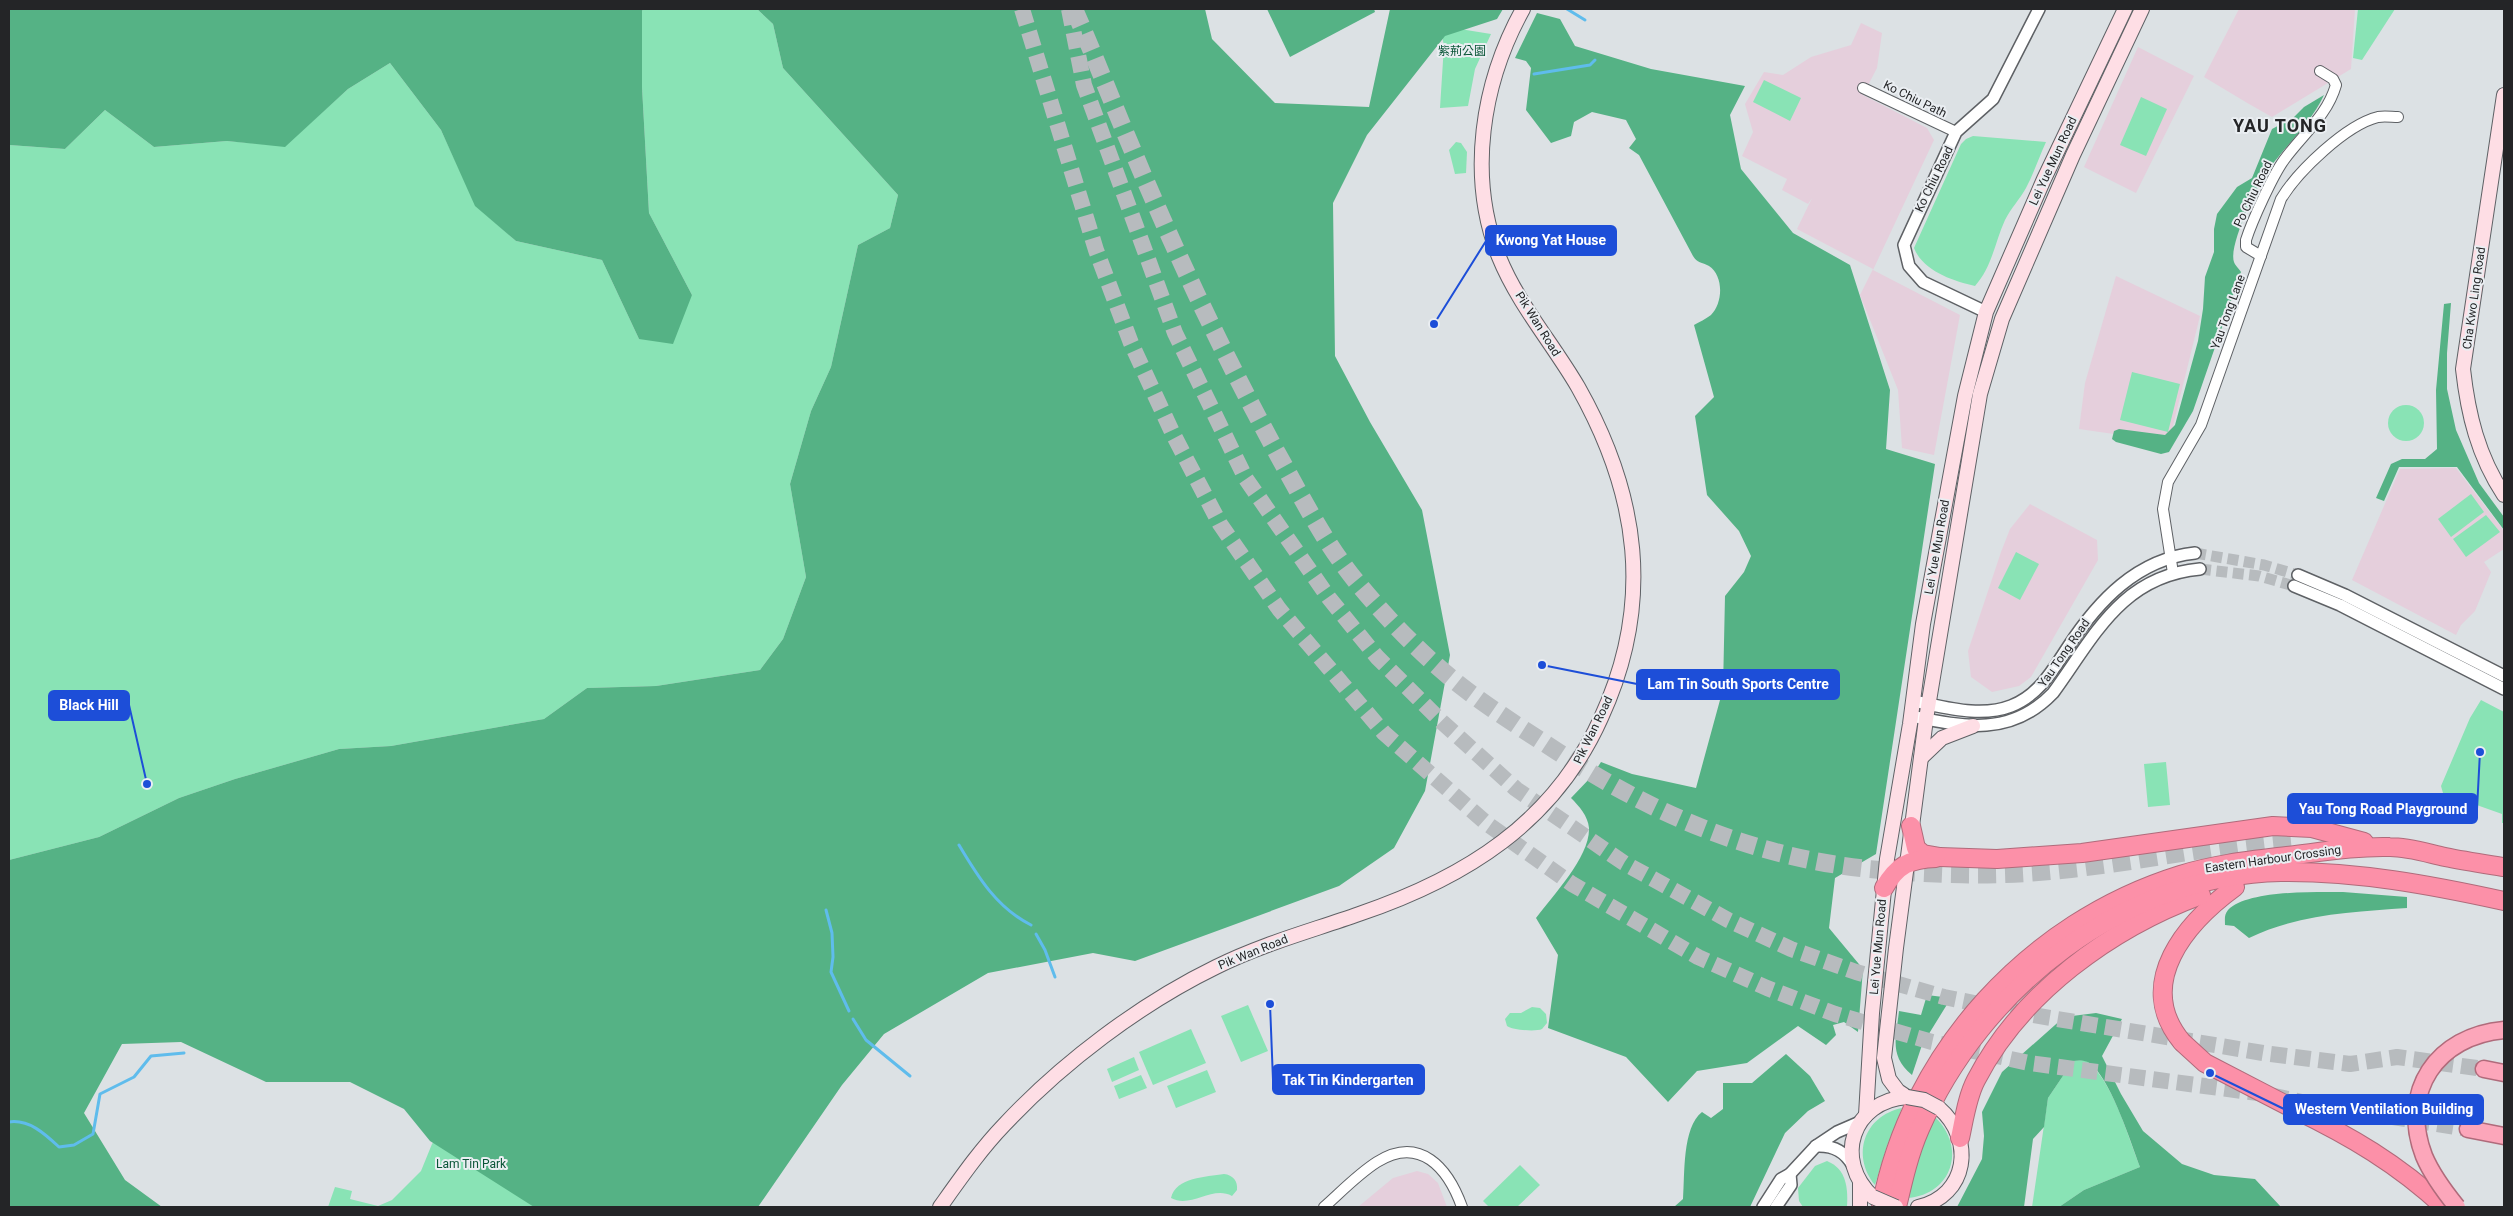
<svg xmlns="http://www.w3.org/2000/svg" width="2513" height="1216" font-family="Roboto,'Noto Sans TC',sans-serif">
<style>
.education{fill:#e5cfdc}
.green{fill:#89e3b5}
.forest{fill:#55b285}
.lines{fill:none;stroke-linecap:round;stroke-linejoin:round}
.stream{stroke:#5fbcec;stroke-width:3}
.tertiary-tunnel{stroke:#b7bbbe;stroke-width:11;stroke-dasharray:11 5.5;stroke-linecap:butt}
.trunk-tunnel{stroke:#b7bbbe;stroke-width:16;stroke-dasharray:16 8;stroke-linecap:butt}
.motorway-tunnel{stroke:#b7bbbe;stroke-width:18;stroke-dasharray:18 9;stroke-linecap:butt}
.minor-casing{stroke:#5e6165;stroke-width:12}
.tertiary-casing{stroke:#5e6165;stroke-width:14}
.secondary-casing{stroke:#5e6165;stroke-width:16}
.trunk-casing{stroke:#b06b7b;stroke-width:19}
.motorway-casing{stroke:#b06b7b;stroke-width:20}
.minor{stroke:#fff;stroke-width:10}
.tertiary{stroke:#fff;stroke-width:11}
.secondary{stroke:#fedee5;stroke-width:14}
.trunk{stroke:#fca6ba;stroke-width:16}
.motorway{stroke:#fc90a8;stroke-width:18}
.secondary-bridge-casing{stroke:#5e6165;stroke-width:16;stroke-linecap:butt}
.trunk-bridge-casing{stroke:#b06b7b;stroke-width:19;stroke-linecap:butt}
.motorway-bridge-casing{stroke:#b06b7b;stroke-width:20;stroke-linecap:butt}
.secondary-bridge{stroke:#fedee5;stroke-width:14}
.trunk-bridge{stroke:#fca6ba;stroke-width:16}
.motorway-bridge{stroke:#fc90a8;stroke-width:18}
.labels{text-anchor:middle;stroke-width:4;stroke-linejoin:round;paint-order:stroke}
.park-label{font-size:12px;fill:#095537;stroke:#eaeef2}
.street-label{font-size:12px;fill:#242527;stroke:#eaeef2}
.district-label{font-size:18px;font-weight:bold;letter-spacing:1px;fill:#242527;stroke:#eaeef2}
.leader{fill:none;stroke:#1d4ed8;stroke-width:2}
.callout-dot{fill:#1d4ed8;stroke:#eaeef2;stroke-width:2}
.callout{fill:#1d4ed8;stroke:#1d4ed8;stroke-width:2}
.callout-label{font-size:14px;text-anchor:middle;font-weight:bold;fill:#fff}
</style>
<rect width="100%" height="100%" fill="#dce1e4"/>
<!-- education -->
<g class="education">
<path d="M2239,9H2355L2351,69L2272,117L2249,104L2204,77Z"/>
<path d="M1861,23L1882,33L1877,68L1863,95L1927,128L1934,140L1873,270L1960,315L1934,455L1902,448L1898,390L1860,295L1873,269L1797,229L1812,198L1808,204L1782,190L1787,179L1742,156L1753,132L1745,104L1764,72L1783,75L1811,57L1851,45Z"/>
<path d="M2138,47L2194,76L2136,193L2084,167Z"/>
<path d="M2116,276L2200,316L2169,442L2079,429L2085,383Z"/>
<path d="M2456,468L2504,531V549L2484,562L2491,572L2475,611L2461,625L2456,635L2352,580L2400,469Z"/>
<path d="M2030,504L2097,540L2098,560L2031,677L2019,686L1992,692L1971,677L1968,651L2001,552L2010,529Z"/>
<path d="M1417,1171L1428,1174L1438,1183L1447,1207H1358L1393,1178Z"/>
</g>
<!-- green -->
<g class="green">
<path d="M643,9H757L773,24L783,68L898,195L890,228L858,245L831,367L811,411L790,484L806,577L783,639L760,670L656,686L587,688L544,719L391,746L339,749L235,779L179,798L99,837L9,860V145L65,149L105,110L154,147L227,141L285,146L348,89L390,63L441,130L476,206L516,241L602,260L639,339L692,295L649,213L642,87V11Z"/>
<path d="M1435,9L1460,29L1491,34L1475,69L1468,106L1440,108L1444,45Z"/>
<path d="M2358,9H2395L2362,60L2353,58Z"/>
<path d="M1764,80L1801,98L1790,121L1753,102Z"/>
<path d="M2141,97L2167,109L2146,156L2120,145Z"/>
<path d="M1973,136L2046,142C2039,157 2034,173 2026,188C2020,199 2011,208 2005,220C1995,242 1992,267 1975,286C1953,281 1923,271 1914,248L1961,144L1966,139Z"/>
<path d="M1456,142L1461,143L1467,152L1466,173L1455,174L1449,150Z"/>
<path d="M2132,372L2180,384L2168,432L2120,420Z"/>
<circle cx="2406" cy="423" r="18"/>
<path d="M2471,494L2484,512L2451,537L2438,519Z"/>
<path d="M2486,515L2500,532L2466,557L2453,539Z"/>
<path d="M2016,552L2039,564L2020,600L1998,588Z"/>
<path d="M2481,700L2504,712V823H2502V814L2443,793L2441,786L2470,718Z"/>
<path d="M2166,762L2170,805L2148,807L2144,764Z"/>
<path d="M1248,1005L1268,1051L1241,1062L1221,1016Z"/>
<path d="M1532,1007L1540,1008L1546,1014L1547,1023L1542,1029C1536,1032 1512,1030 1507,1026L1505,1019L1510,1013H1521Z"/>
<path d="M1191,1029L1206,1063L1153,1085L1139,1052Z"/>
<path d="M1134,1057L1139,1070L1112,1082L1107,1069Z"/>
<path d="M2085,1060C2112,1078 2128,1137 2140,1167L2084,1190L2059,1207H2032L2048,1098L2073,1061Z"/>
<path d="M1207,1070L1216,1092L1176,1108L1167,1086Z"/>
<path d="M1141,1075L1147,1088L1119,1099L1114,1086Z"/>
<path d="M1902,1108L1887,1146L1875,1185C1851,1155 1864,1116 1902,1108Z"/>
<path d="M1935,1117C1967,1148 1952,1194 1908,1198L1923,1143Z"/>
<path d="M439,1134L569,1207H328L335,1187L352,1191L350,1199L378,1206L392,1200L421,1171L432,1144Z"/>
<path d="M1827,1161C1847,1169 1848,1189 1847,1207H1803L1799,1201L1798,1188L1815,1166Z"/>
<path d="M1520,1165L1540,1185L1517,1207H1489L1483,1201Z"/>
<path d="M1224,1174C1233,1175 1238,1181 1237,1190L1232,1196C1212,1185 1191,1209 1171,1198C1176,1177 1206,1177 1224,1174Z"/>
</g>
<!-- forest -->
<g class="forest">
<path d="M9,9H643L642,11V87L649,213L692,295L673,344L639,339L602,260L516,241L475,206L441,130L390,63L348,89L285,147L227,141L154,147L105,110L65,149L9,145Z"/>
<path d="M757,9H1205L1212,39L1275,103L1369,107L1390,9H1503L1497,19L1445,36L1367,135L1333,203L1335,356L1370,422L1422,510L1450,655L1425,791L1394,848L1339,886L1135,961L1093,953L988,973L884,1034L842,1085L758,1207H534L430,1141L404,1109L350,1082H266L181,1042L122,1044L84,1113L125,1180L162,1207H9V860L99,837L179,798L235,779L339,749L391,746L544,719L587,688L656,686L760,670L783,639L806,577L790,484L811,411L831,367L858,245L890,228L898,195L783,68L773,24Z"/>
<path d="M1267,9H1374L1375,12L1290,57Z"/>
<path d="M1537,13L1560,19L1575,46L1651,69L1745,86L1730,115L1741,169L1793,233L1850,265L1890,390L1886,449L1935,464L1876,854L1835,878L1829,928L1863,969L1858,1032L1844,1022L1833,1025L1836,1035L1826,1045L1798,1026L1747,1063L1697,1071L1668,1102L1626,1057L1548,1028L1558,955L1536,918C1553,895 1590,857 1589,828C1588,816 1579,806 1571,798L1592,776L1601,762L1632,774L1696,788L1723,689L1725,596L1744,572L1751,556L1739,531L1707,495L1695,416L1714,397L1694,325C1699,322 1706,319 1711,315C1723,303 1724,276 1709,266C1702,262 1697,263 1693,256L1639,155L1629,148L1636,139L1626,120L1592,112L1574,122L1571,136L1551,143L1526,110L1531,68L1526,61L1515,58Z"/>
<path d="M2324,95C2311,123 2287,144 2269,169C2258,183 2228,246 2234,262C2235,265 2239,269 2241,272L2193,411L2169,452L2161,454L2116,442L2112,439L2114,431L2119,429L2165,435L2175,425L2198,341L2203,309L2205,277L2214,252V229L2217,214L2237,187L2252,178L2272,129L2293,118L2304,107Z"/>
<path d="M2451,303L2447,353V389L2456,430L2479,483L2504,517V530L2457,467H2399L2384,501L2376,498L2391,464L2402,459H2425L2437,449L2436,390L2444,304Z"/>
<path d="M2343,892L2407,897V908C2353,912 2298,914 2249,938L2234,926L2225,925C2225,919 2224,915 2228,910C2247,890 2316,892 2343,892Z"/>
<path d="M1927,995L1951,998L1922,1045L1912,1075C1889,1056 1896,1038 1899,1011L1921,1015Z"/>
<path d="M2096,1013L2122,1019L2102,1056L2121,1094L2143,1131L2182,1164L2214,1175L2255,1179L2281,1207H2059L2084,1190L2140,1167C2130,1140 2113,1087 2094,1067C2088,1060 2081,1060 2073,1061L2048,1098L2044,1127L2033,1139L2024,1207H1957L1982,1159L1984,1136L1982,1112L2002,1072L2064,1017Z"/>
<path d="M1786,1054L1810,1076L1825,1101L1808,1111L1785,1133L1750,1207H1674L1683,1199C1685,1174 1682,1128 1702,1112L1711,1118L1723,1109V1083H1752Z"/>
</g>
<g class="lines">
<!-- stream -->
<g class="stream">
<path d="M1567,9L1585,20"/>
<path d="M1534,74L1590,65L1595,60"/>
<path d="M959,845C978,877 997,908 1031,925"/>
<path d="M826,910L832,933L833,957L831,972L849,1011"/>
<path d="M1036,934L1045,950L1055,977"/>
<path d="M853,1019L866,1040L910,1076"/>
<path d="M9,1122C29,1119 45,1134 59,1147L74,1145L93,1134L100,1094L134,1077L151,1056L184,1053"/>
</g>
<!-- tertiary-tunnel -->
<g class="tertiary-tunnel">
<path d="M2195,553L2264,565L2298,575"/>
<path d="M2200,569L2259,576L2294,586"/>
</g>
<!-- trunk-tunnel -->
<g class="trunk-tunnel">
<path d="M1022,9L1096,250L1131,343L1173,434L1220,524L1279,609L1384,733L1486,823L1572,884L1698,957L1767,988L1835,1014L1932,1042L2029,1063L2265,1094L2311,1104L2468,1129"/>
<path d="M1069,9L1084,85L1175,333L1246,479L1329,598L1377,657L1442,722L1516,789L1624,863L1728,920L1791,949L1856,972L1944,997L2033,1015L2263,1053L2350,1064L2397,1057L2484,1069"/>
</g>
<!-- motorway-tunnel -->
<path class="motorway-tunnel" d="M1074,9C1095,57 1114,107 1135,156C1177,256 1224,356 1276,451C1301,496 1326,546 1360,586C1390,622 1424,657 1461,686C1492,710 1526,731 1558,752C1654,815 1754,857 1869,869C1932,875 1998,877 2061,870C2139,862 2216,845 2294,838"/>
<defs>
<g id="minor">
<path d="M1863,88L1956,132"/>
<path d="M2261,256L2246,247V240C2252,221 2273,175 2284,160C2303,134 2327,116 2336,85L2333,79L2320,71"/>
<path d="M2173,573L2163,509L2168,482L2201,425L2281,199C2298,171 2346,125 2378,117C2384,116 2392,117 2398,117"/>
<path d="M1324,1207C1341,1192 1358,1174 1377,1162C1420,1135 1448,1168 1462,1207"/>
</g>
<g id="tertiary">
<path d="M1986,312L1923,282L1909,266L1904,245L1956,132L1993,99L2039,9"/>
<path d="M2298,575L2345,595L2504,676"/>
<path d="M2294,586L2340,605L2504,689"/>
<path d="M1913,701C1945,707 1980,718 2011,706C2039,695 2052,671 2068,647C2098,601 2137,559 2195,553"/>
<path d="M1911,716C1964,727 2011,737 2053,693C2094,637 2121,576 2200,569"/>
<path d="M1816,1146C1833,1145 1845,1151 1853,1166"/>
<path d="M1763,1207L1781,1179L1790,1174L1816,1146L1837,1132L1860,1122"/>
<path d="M1776,1207L1791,1185L1790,1174"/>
</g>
<g id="secondary">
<path d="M2504,95L2463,369C2468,414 2478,456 2504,495"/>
<path d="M1921,758L1942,738L1973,726"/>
<path d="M1907,1097L1898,1091L1889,1079L1884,1058L1896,948L1926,719L1980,394L2002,319L2073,155L2142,9"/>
<path d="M1866,1115L1872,1013L1887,859L1910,724L1923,624L1965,396L1986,312L2044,179L2125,9"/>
<path d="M1873,1197C1833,1160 1852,1101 1907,1097"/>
<path d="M940,1207C960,1179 980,1150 1004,1125C1062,1063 1140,1004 1216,967C1262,944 1311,931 1359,914C1465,878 1554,823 1601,718C1654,603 1639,495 1578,387C1553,344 1518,304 1499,257C1467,176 1482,83 1523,9"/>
<path d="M1860,1207V1183"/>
<path d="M1918,1207C1968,1196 1975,1139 1939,1108"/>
</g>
<g id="trunk">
<path d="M2484,1069L2504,1073"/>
<path d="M2468,1129L2504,1136"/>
</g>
<g id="motorway">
<path d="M1911,826L1916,848L1923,854L1940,857L1997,859L2082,853L2273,826L2312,828L2364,842"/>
<path d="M1884,888C1897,865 1910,859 1936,858"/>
<path d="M2182,1042C2133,983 2187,922 2235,887"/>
<path d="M2294,1109C2350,1136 2398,1164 2444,1207"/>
<path d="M1960,1138C1964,1120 1967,1097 1976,1080C2021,993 2111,928 2201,895"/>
<path d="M1881,1207C1910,1052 2029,922 2180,875C2212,865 2245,861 2278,857C2316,853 2352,846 2390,847C2408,847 2427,853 2445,857C2464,861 2485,864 2504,867"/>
<path d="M1897,1207C1903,1181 1909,1154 1920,1129C1981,988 2124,875 2281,872C2356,871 2431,885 2504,901"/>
</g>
</defs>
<!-- minor casing -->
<use href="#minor" class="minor-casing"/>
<!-- tertiary casing -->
<use href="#tertiary" class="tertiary-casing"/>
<!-- secondary casing -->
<use href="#secondary" class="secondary-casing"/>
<!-- trunk casing -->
<use href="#trunk" class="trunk-casing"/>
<!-- motorway casing -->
<use href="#motorway" class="motorway-casing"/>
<!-- minor -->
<use href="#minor" class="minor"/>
<!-- tertiary -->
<use href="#tertiary" class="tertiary"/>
<!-- secondary -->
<use href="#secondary" class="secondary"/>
<!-- trunk -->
<use href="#trunk" class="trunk"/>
<!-- motorway -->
<use href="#motorway" class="motorway"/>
<defs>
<g id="secondary-bridge">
<path d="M1907,1097L1924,1100L1939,1108"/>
<path d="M1873,1197L1896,1207"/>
</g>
<path id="trunk-bridge" d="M2457,1207C2444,1191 2432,1175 2424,1156C2399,1091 2437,1036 2504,1030"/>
<path id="motorway-bridge" d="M2182,1042L2205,1063L2294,1109"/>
</defs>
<!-- secondary-bridge casing -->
<use href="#secondary-bridge" class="secondary-bridge-casing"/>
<!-- trunk-bridge casing -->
<use href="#trunk-bridge" class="trunk-bridge-casing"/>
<!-- motorway-bridge casing -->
<use href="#motorway-bridge" class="motorway-bridge-casing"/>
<!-- secondary-bridge -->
<use href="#secondary-bridge" class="secondary-bridge"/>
<!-- trunk-bridge -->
<use href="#trunk-bridge" class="trunk-bridge"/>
<!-- motorway-bridge -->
<use href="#motorway-bridge" class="motorway-bridge"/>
</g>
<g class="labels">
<!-- park labels -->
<g class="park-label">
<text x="1462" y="55">紫荊公園</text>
<text x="471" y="1168">Lam Tin Park</text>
</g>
<!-- street labels -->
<g class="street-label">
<text transform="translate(1915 99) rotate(26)" y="4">Ko Chiu Path</text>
<text transform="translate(2053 161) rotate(-65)" y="4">Lei Yue Mun Road</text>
<text transform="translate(1934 179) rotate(-64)" y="4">Ko Chiu Road</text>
<text transform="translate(2253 194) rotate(-64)" y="4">Po Chiu Road</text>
<text transform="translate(2474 298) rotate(-82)" y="4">Cha Kwo Ling Road</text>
<text transform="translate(2228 312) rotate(-70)" y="4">Yau Tong Lane</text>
<text transform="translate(1538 324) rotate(58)" y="4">Pik Wan Road</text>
<text transform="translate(1937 547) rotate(-80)" y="4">Lei Yue Mun Road</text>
<text transform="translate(2064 653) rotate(-55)" y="4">Yau Tong Road</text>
<text transform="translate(1593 730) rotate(-64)" y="4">Pik Wan Road</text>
<text transform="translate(2273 859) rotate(-8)" y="4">Eastern Harbour Crossing</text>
<text transform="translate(1878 947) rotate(-85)" y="4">Lei Yue Mun Road</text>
<text transform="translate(1253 952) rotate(-22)" y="4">Pik Wan Road</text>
</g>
<!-- district labels -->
<g class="district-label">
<text x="2280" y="132">YAU TONG</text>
</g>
</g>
<!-- callouts -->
<path class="leader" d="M1434 324L1486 241M1542 665L1637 684M147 784L129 705M2480 752L2477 809M1270 1004L1273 1080M2210 1073L2284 1109"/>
<g class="callout-dot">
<circle cx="1434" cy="324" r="5"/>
<circle cx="1542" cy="665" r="5"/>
<circle cx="147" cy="784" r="5"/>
<circle cx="2480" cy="752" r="5"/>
<circle cx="1270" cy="1004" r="5"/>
<circle cx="2210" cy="1073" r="5"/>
</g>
<g class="callout">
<rect x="1486" y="226" width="130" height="29" rx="5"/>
<rect x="1637" y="670" width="202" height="29" rx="5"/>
<rect x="49" y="691" width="80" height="29" rx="5"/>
<rect x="2288" y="794" width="189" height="29" rx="5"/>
<rect x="1273" y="1065" width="151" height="29" rx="5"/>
<rect x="2284" y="1095" width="199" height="29" rx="5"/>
</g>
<g class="callout-label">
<text x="1551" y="245">Kwong Yat House</text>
<text x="1738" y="689">Lam Tin South Sports Centre</text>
<text x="89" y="710">Black Hill</text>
<text x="2383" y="814">Yau Tong Road Playground</text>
<text x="1348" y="1085">Tak Tin Kindergarten</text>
<text x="2384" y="1114">Western Ventilation Building</text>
</g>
<!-- border -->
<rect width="2513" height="1216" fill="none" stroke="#242527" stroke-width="20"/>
</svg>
